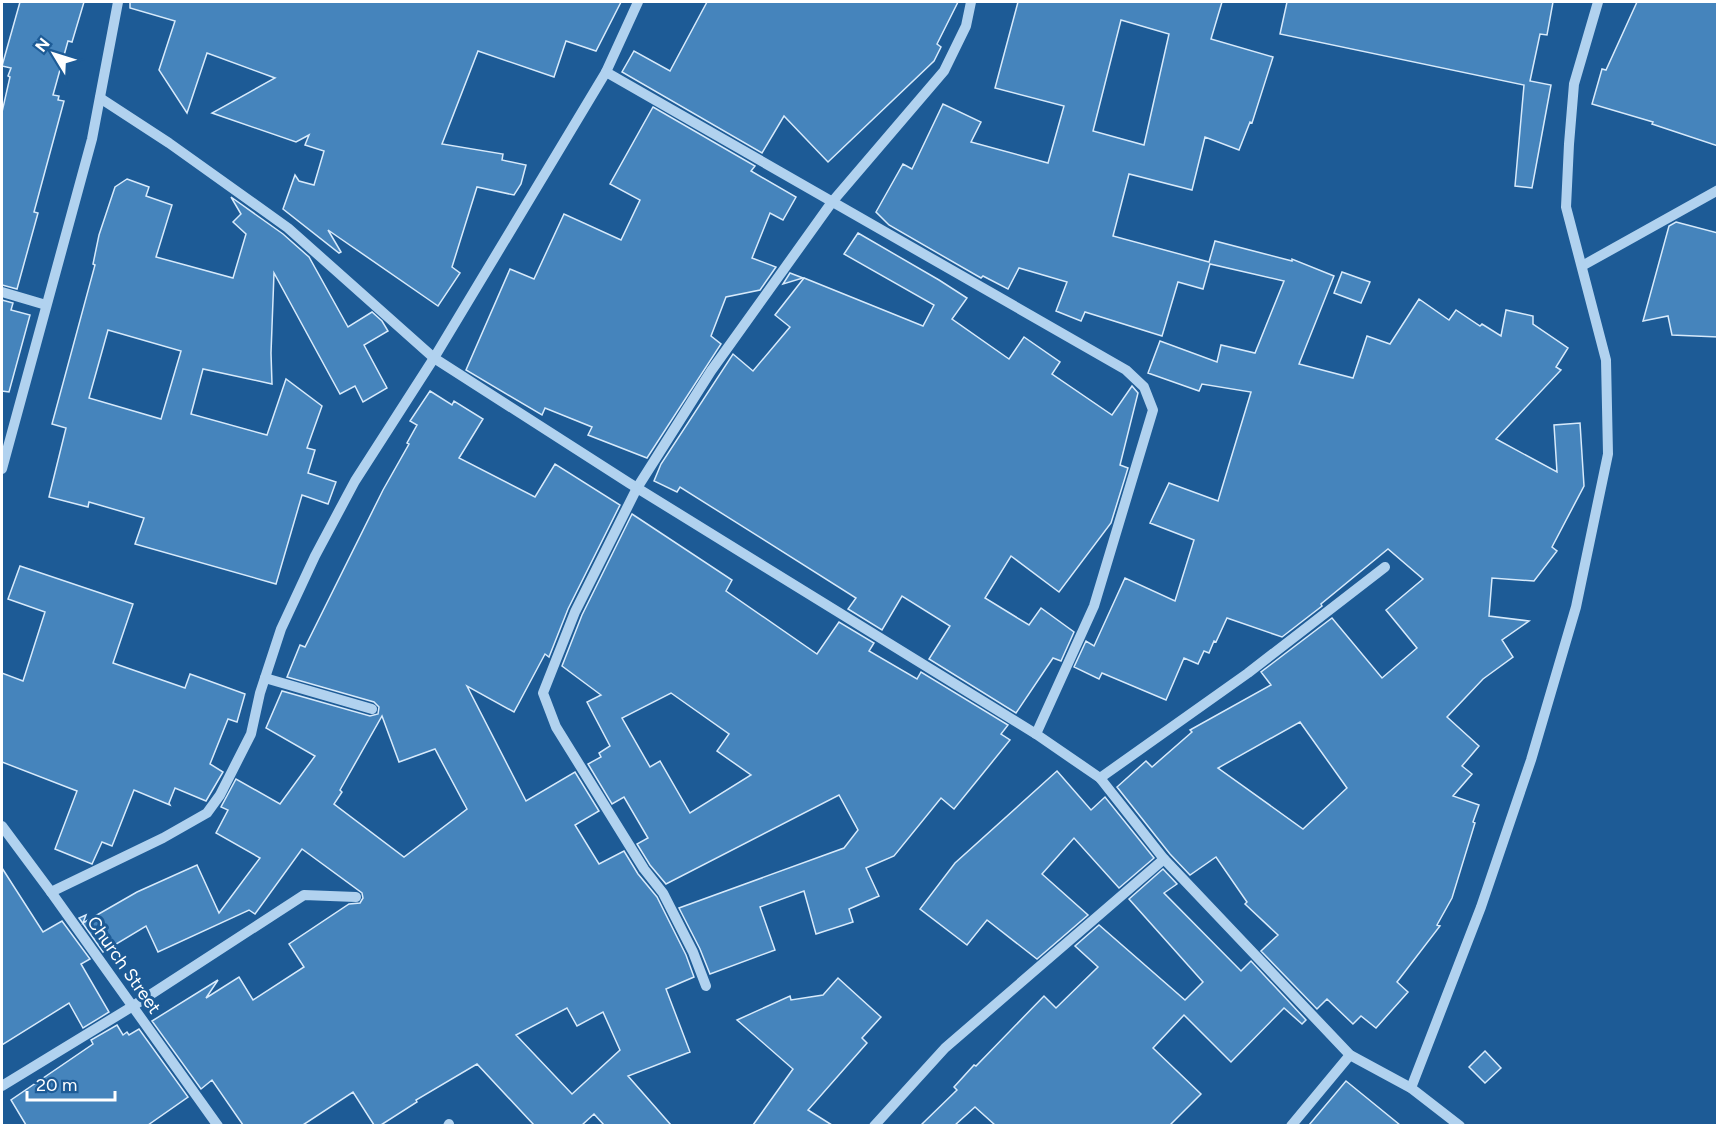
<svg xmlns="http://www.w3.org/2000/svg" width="1719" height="1127" font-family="Figtree,sans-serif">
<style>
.building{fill:#4584bc;stroke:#d7eafb;stroke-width:1.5;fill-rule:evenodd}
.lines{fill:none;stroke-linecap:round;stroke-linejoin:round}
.minor{stroke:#b1d2ef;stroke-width:10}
.labels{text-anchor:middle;stroke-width:6;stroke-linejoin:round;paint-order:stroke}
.street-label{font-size:18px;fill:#fff;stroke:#1d5b96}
</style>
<rect width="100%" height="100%" fill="#1d5b96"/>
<!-- building -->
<g class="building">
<path d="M20,2H84L72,42L68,41L53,95L59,96L58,100L64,101L34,212L38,213L17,289L2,285V112L10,77L8,76L11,68L2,66Z"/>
<path d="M130,2H621L596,51L566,41L554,77L478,51L442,144L503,154L502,160L526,165L521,184L514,195L477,187L452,267L460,273L438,306L328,230L341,252L339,253L283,209L295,175L299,181L314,185L324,151L305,145L309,135L296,142L212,113L275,78L207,53L187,113L159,70L175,21L130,8Z"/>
<path d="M707,2H958L937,44L941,47L934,61L828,162L784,116L762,153L622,72L634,51L670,71Z"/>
<path d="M1018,2H1222L1211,39L1273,57L1252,123L1250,122L1239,150L1205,137L1192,190L1129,174L1113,236L1209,262L1215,241L1292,261V259L1334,276L1299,364L1353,378L1367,336L1390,344L1419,299L1449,320L1456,310L1480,326L1482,324L1501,336L1506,310L1533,316V324L1568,348L1556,367L1561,370L1496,439L1557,472L1554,425L1580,423L1584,486L1552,547L1557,551L1534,581L1492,578L1489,616L1529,621L1502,640L1513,657L1483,679L1447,717L1479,746L1462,766L1472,774L1453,796L1479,805L1473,822L1475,823L1452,898L1437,925L1440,926L1397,982L1408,992L1376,1028L1361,1016L1353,1024L1327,999L1317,1009L1261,951L1278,935L1245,904L1247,902L1216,857L1190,875L1170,854L1117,787L1146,761L1152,767L1192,732L1190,730L1271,685L1261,672L1332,618L1382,678L1417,648L1386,610L1423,579L1388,549L1321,604L1322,606L1282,637L1227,618L1216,642L1214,641L1209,653L1204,651L1198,664L1184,658L1166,700L1102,673L1099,679L1074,667L1086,641L1094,646L1125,578L1175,601L1194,540L1150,523L1169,483L1218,501L1251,392L1202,384L1199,391L1148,373L1160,341L1217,362L1221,345L1255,353L1284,281L1210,264L1203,289L1178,282L1162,336L1085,312L1081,321L1056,311L1067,282L1019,268L1008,289L983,276L981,278L889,225L876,212L903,164L912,169L943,104L981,122L971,142L1048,163L1064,106L995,88ZM1121,20L1169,34L1144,145L1093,131ZM1300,722L1347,788L1303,829L1218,768Z"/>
<path d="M1287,2H1553L1547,35L1540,34L1530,81L1551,85L1532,188L1515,186L1524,85L1280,34Z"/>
<path d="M1637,2H1718V146L1652,124L1653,122L1592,104L1602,69L1606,70Z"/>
<path d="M653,107L755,166L751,171L796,197L783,220L770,213L752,258L776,267L760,290L726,297L711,336L721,344L647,458L588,435L592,427L545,408L542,415L466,370L510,269L534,279L564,214L621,240L640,200L610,184Z"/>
<path d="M127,179L149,187L146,196L172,205L156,257L233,278L246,234L233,222L241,214L231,197L283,234L309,257L348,327L372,312L382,321L388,331L364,345L387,388L363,402L355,386L340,394L274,273L271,353L272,384L203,369L191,414L267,435L286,379L322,406L307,448L315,450L308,473L336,482L328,504L302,495L276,584L135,544L144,518L89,502L88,507L49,497L66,428L52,424L95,265L93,264L99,235L115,187ZM108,330L181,351L161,419L89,398Z"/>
<path d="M1676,222L1718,233V337L1672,335L1668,316L1643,321L1669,226Z"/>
<path d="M858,233L939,280L967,298L952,319L1009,359L1024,337L1060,362L1052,374L1112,415L1132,386L1138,393L1120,465L1128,468L1111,523L1059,592L1011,556L985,598L1029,625L1041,608L1074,632L1061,661L1053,658L1016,713L929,659L950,626L902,596L882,630L848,609L856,598L680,487L677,492L654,481L661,464L733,354L753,371L790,327L775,315L804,278L923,326L934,305L844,254Z"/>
<path d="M1342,272L1370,282L1361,303L1334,293Z"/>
<path d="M790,273L803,278L783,284Z"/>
<path d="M2,300L13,303L11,310L30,315L9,392L2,391Z"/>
<path d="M430,391L452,405L454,401L483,419L459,458L535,497L555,464L620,505L568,609L549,657L545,654L514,712L467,686L526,801L575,772L599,811L575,825L599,864L624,851L638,874L657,897L686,955L694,977L666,989L690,1052L628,1076L671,1125H604L594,1114L582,1125H534L477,1064L416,1100L417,1102L381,1125H374L353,1092L303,1125H243L212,1080L201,1089L152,1021L218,980L206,998L239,977L253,1000L304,967L289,944L349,904L360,903L363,898L362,893L302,849L255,914L249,910L158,952L146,926L103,952L79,918L86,915L83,923L137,892L197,865L219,913L260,858L216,833L228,810L221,807L236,779L280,804L315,756L266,728L282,691L370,716L378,714L379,707L374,702L287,677L300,645L305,647L383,490L409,444L407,443L417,425L410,421ZM382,716L399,762L435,749L467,809L404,857L334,804L342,792L340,790ZM567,1008L577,1026L603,1012L620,1050L572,1094L516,1035Z"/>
<path d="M632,514L732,580L726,591L817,654L839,622L874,643L869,651L917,679L921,672L1008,725L1001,734L1010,740L954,809L941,798L894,856L866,868L879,896L849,909L853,922L816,934L804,891L760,907L775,950L710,974L700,949L679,908L844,848L858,830L839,795L666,884L650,865L637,844L648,838L624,797L612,804L588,764L601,757L599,753L610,746L587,702L601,695L562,666L582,615ZM671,693L729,734L717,751L751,775L690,813L660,761L650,767L622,718Z"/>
<path d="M20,566L133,604L113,663L185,688L190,674L245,694L237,722L228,719L210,764L223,772L206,801L175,788L169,803L170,805L134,790L112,846L102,842L92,864L55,849L77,791L2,762V673L23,681L45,612L8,599Z"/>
<path d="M1057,771L1091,810L1105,797L1154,858L1119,888L1074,838L1042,874L1088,915L1037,959L987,920L967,945L920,909L955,863Z"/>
<path d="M2,868L43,932L62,921L90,959L81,964L109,1012L83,1028L69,1003L2,1045Z"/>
<path d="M1163,869L1177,884L1164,893L1241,971L1251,961L1306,1020L1302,1024L1284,1008L1231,1062L1184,1015L1153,1048L1201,1094L1170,1125H995L975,1107L955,1125H921L957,1090L954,1087L974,1065L976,1066L1044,996L1056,1008L1098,967L1075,946L1099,925L1185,1000L1203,982L1129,899Z"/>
<path d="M838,978L881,1017L862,1038L867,1043L808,1110L832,1125H753L793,1069L737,1020L790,996L791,1000L823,995Z"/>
<path d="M117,1025L123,1035L127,1032L129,1035L139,1029L188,1097L148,1125H26L11,1100L93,1044L91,1040Z"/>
<path d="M1485,1051L1501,1068L1485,1083L1469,1067Z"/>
<path d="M1346,1081L1400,1125H1309Z"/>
</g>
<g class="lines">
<!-- minor -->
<g class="minor">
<path d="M606,72L1126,370L1144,387L1153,410L1094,606L1036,734"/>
<path d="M100,98L169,143L288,228L434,358L629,483L1036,734L1100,778L1164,859L1350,1055L1411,1088L1460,1126"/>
<path d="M1582,266L1718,190"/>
<path d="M2,292L46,305"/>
<path d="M2,469L92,139L118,2"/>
<path d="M265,678L372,709"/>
<path d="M1100,778L1248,673L1385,567"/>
<path d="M2,826L51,892L218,1126"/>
<path d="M51,892L163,838L207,813L220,795L251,734L260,693L281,629L315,556L355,481L434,358L606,72L638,2"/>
<path d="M706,986L693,952L663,893L644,869L556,727L543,693L575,612L637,488L711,371L832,202L944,71L966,26L971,2"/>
<path d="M2,1086L133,1006L304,895L356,897"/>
<path d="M1411,1088L1481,907L1531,760L1576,607L1608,454L1606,360L1566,207L1569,144L1574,84L1598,2"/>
<path d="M448,1126L449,1124"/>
<path d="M874,1126L945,1048L1164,859"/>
<path d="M1291,1126L1350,1055"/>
</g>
</g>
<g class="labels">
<!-- street labels -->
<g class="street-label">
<text transform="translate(124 965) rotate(55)" y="6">Church Street</text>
</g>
</g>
<!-- border -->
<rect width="1719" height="1127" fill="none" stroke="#ffffff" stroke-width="6"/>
<!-- north arrow -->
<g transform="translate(54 54) rotate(308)" stroke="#1d5b96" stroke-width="4.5" paint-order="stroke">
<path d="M0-4.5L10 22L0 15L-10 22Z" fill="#ffffff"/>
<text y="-9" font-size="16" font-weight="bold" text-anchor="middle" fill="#ffffff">N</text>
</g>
<!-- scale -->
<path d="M27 1091v9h88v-9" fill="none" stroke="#ffffff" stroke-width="3"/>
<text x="36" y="1091" font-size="18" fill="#ffffff" stroke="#1d5b96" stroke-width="4.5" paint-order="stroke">20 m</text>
</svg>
